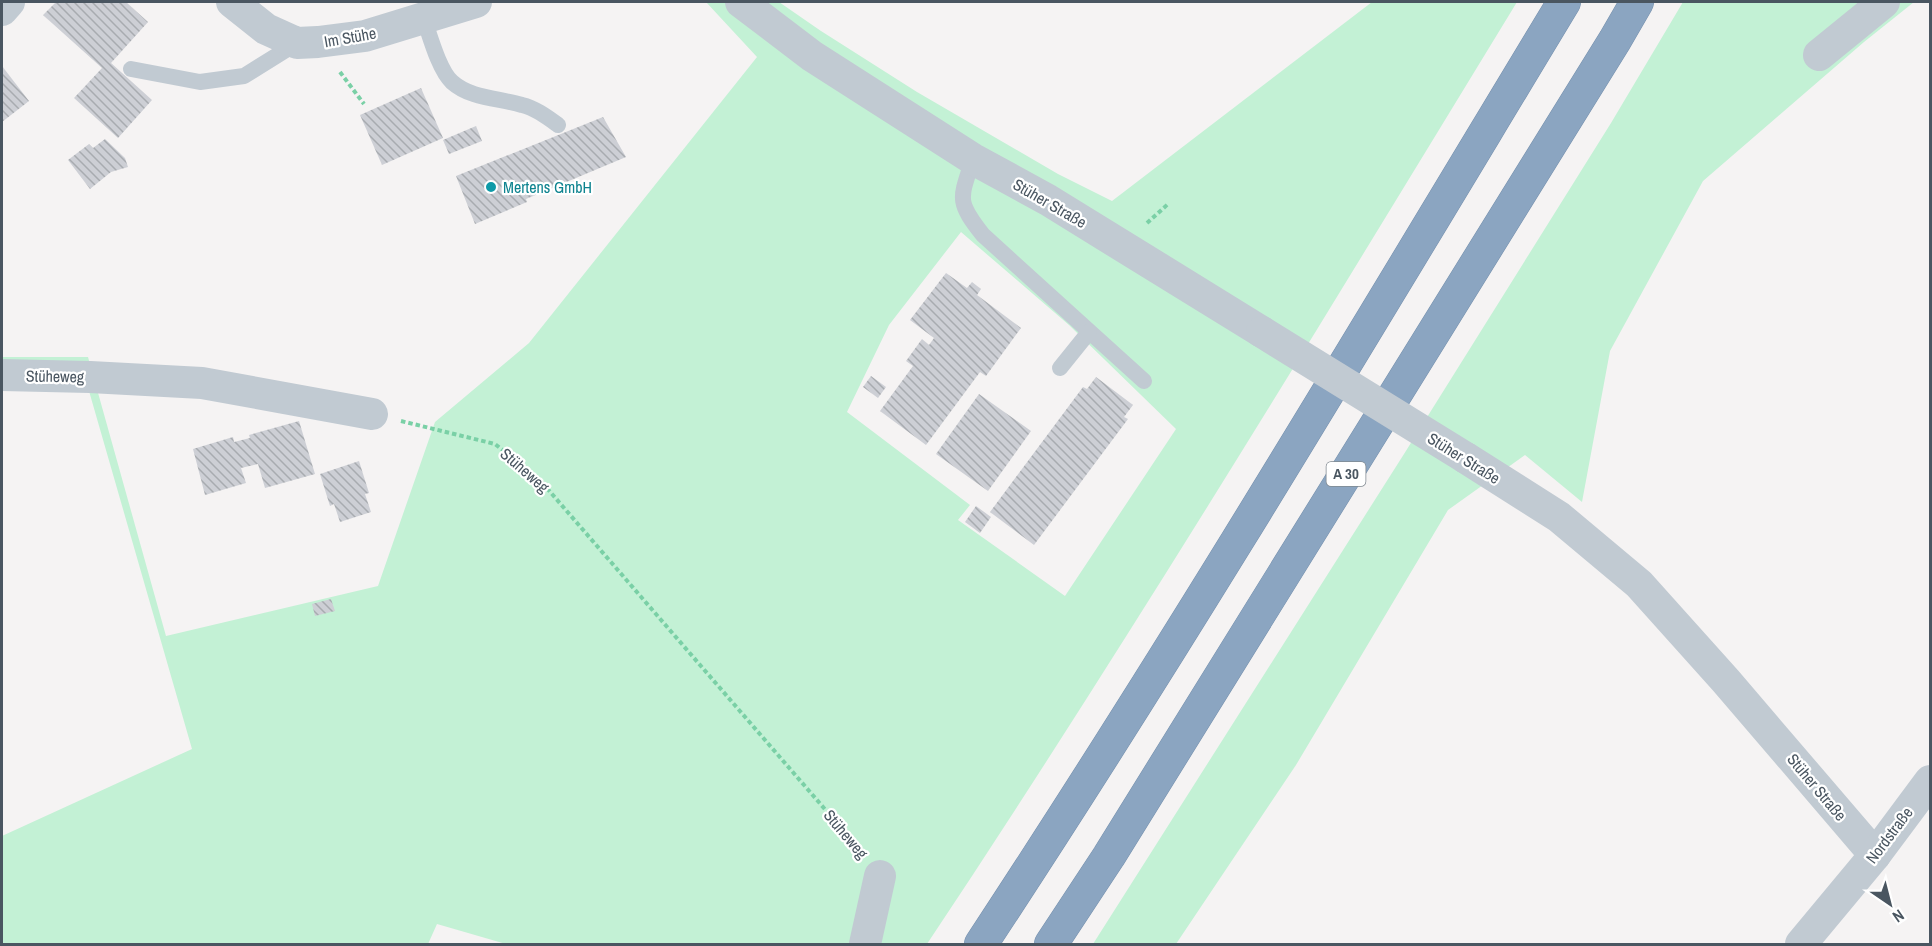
<svg xmlns="http://www.w3.org/2000/svg" width="1932" height="946" font-family="'Archivo Narrow',sans-serif">
<style>
.grass{fill:#c3f1d5;fill-rule:evenodd}
.building{fill:url(#building-back-hatch)}
.lines{fill:none;stroke-linecap:round;stroke-linejoin:round}
.highway-casing{stroke:#7690ad;stroke-width:34}
.path{stroke:#7ad0a6;stroke-width:4;stroke-dasharray:4.5 3;stroke-linecap:butt}
.lane{stroke:#c1cad2;stroke-width:16}
.street{stroke:#c1cad2;stroke-width:32}
.highway{stroke:#8ba5c1;stroke-width:33}
.street-bridge{stroke:#c1cad2;stroke-width:32}
.culture-dot{fill:#0f9aa8;stroke:#fff;stroke-width:2}
.labels{text-anchor:middle;stroke-width:4.5;stroke-linejoin:round;paint-order:stroke}
.shield{fill:#fff;stroke:#808990;stroke-width:1.5}
.shield-label{font-size:15px;font-weight:bold;fill:#4a5661}
.street-label{font-size:16px;fill:#4a5661;stroke:#fff}
.culture-label{font-size:16px;fill:#0d838f;stroke:#fff;text-anchor:start}
</style>
<defs>
<pattern id="building-back-hatch" width="6" height="6" patternUnits="userSpaceOnUse" patternTransform="scale(1.5)"><rect width="6" height="6" fill="#cdcfd5"/><path d="M-1 5l2 2M0 0l6 6M5-1l2 2" fill="none" stroke="#a8abb0"/></pattern>
</defs>
<rect width="100%" height="100%" fill="#f5f3f3"/>
<!-- grass -->
<g class="grass">
<path d="M706,2H779L821,31L917,92L1058,174L1112,201L1372,2H1517C1324,318 1132,636 927,944H506L437,924L428,944H2V836L192,749L89,391L2,390V357H88L166,636L378,586L435,422L529,343L757,57ZM961,232L1069,325L1176,429L1065,596L958,520L970,505L847,412L889,325Z"/>
<path d="M1683,2H1914L1864,42L1703,181L1610,351L1582,502L1525,455L1448,510L1296,765L1176,944H1093L1404,454L1611,123Z"/>
</g>
<!-- building -->
<g class="building">
<path d="M56,2H126L148,22L111,63L152,100L118,138L74,98L102,68L43,15Z"/>
<path d="M2,66L29,101L2,122Z"/>
<path d="M421,88L443,138L382,165L360,115Z"/>
<path d="M603,117L626,157L526,199L527,202L475,224L456,176Z"/>
<path d="M476,126L482,141L449,154L443,140Z"/>
<path d="M105,139L125,158L128,167L111,172L90,189L68,160L89,144L93,148Z"/>
<path d="M946,273L967,288L972,282L981,289L977,295L1021,328L986,376L980,372L926,445L880,411L913,366L906,361L922,339L929,345L934,338L910,320Z"/>
<path d="M871,376L886,387L878,398L863,387Z"/>
<path d="M1096,377L1133,405L1124,417L1128,419L1034,545L990,512L1083,387L1087,389Z"/>
<path d="M979,394L1031,431L988,491L936,454Z"/>
<path d="M299,421L315,474L265,488L258,464L241,468L246,483L205,495L193,449L233,437L234,442L250,438L249,435Z"/>
<path d="M359,461L369,493L365,494L371,512L340,522L334,504L330,506L320,474Z"/>
<path d="M976,506L991,517L980,533L965,522Z"/>
<path d="M331,599L335,611L315,616L312,604Z"/>
</g>
<g class="lines">
<defs>
<g id="highway">
<path d="M981,944C1184,636 1373,318 1564,2"/>
<path d="M1051,944L1109,856L1615,40L1637,2"/>
</g>
</defs>
<!-- highway casing -->
<use href="#highway" class="highway-casing"/>
<!-- path -->
<g class="path">
<path d="M340,72L364,104"/>
<path d="M1147,223L1168,204"/>
<path d="M401,421L495,444L539,479L862,852"/>
</g>
<!-- lane -->
<g class="lane">
<path d="M424,19C430,36 439,70 452,82C471,99 499,98 522,105C535,108 547,117 558,125"/>
<path d="M131,69L200,82L244,76L297,43"/>
<path d="M973,159C960,199 956,201 983,235L1144,381"/>
<path d="M1060,368L1089,332"/>
</g>
<!-- street -->
<g class="street">
<path d="M232,2L266,29L297,43L318,42L365,36L476,2"/>
<path d="M741,2L812,56L973,159L1048,200L1262,332"/>
<path d="M2,10L9,2"/>
<path d="M1819,55L1884,2"/>
<path d="M2,375L90,377L202,383L372,414"/>
<path d="M1466,458L1559,517L1639,584L1726,681L1875,855"/>
<path d="M865,944L880,876"/>
<path d="M1801,944L1875,855L1930,781"/>
</g>
<!-- highway -->
<use href="#highway" class="highway"/>
<!-- street-bridge -->
<path class="street-bridge" d="M1262,332L1466,458"/>
</g>
<!-- markers -->
<circle class="culture-dot" cx="491" cy="187" r="6"/>
<g class="labels">
<!-- shield labels -->
<rect class="shield" x="1326.5" y="462" width="39" height="24" rx="4.5"/>
<g class="shield-label">
<text x="1346" y="479">A 30</text>
</g>
<!-- street labels -->
<g class="street-label">
<text transform="translate(350 37) rotate(-10)" y="6">Im Stühe</text>
<text transform="translate(1050 203) rotate(30)" y="6">Stüher Straße</text>
<text transform="translate(55 376) rotate(1)" y="6">Stüheweg</text>
<text transform="translate(1464 458) rotate(32)" y="6">Stüher Straße</text>
<text transform="translate(525 470) rotate(41)" y="6">Stüheweg</text>
<text transform="translate(1817 787) rotate(50)" y="6">Stüher Straße</text>
<text transform="translate(846 834) rotate(50)" y="6">Stüheweg</text>
<text transform="translate(1889 835) rotate(-53)" y="6">Nordstraße</text>
</g>
<!-- culture labels -->
<g class="culture-label">
<text x="503" y="193">Mertens GmbH</text>
</g>
</g>
<!-- border -->
<rect width="1932" height="946" fill="none" stroke="#4a5661" stroke-width="6"/>
<!-- north arrow -->
<g transform="translate(1890 904) rotate(145)" stroke="#ffffff" stroke-width="4.5" paint-order="stroke">
<path d="M0-4.5L10 22L0 15L-10 22Z" fill="#4a5661"/>
<text y="-9" font-size="16" font-weight="bold" text-anchor="middle" fill="#4a5661">N</text>
</g>
</svg>
